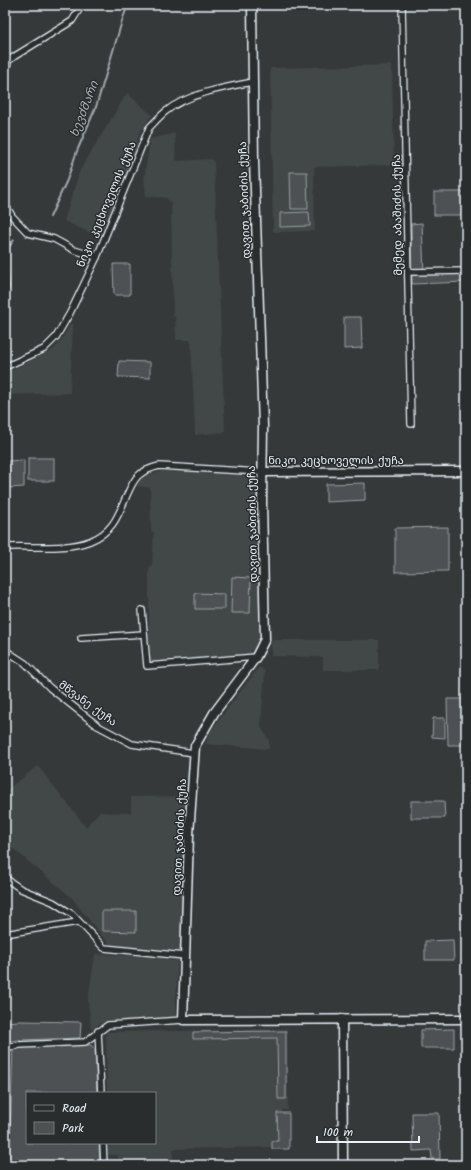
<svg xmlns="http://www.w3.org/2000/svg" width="471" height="1170" font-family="Kalam,'Noto Sans Georgian',sans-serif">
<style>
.built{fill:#424647}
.green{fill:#4d5152;stroke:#9aa1a5}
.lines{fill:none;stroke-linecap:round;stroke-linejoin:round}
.stream{stroke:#a0a7ac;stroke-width:2}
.street-casing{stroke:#e8f1f8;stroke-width:8}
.secondary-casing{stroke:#e8f1f8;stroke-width:11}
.street{stroke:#2a2d2e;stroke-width:5.5}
.secondary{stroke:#2a2d2e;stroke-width:8}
.labels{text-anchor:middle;stroke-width:3;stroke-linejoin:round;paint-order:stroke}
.street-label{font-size:11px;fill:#e8f1f8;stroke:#2a2d2e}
.water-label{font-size:12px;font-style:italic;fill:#acb3b8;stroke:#2a2d2e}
</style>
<rect width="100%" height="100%" fill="#35393a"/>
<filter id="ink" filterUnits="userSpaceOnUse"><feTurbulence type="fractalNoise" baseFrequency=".025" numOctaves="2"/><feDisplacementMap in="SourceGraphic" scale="8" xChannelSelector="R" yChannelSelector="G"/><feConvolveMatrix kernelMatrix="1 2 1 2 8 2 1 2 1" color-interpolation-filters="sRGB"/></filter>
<g filter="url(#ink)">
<!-- built -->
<g class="built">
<path d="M392,65L394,165L314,167L315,231L273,232L270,68Z"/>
<path d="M127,93L152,115L139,134L133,167L101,238L64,221L80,170Z"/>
<path d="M175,133L176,161L211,159L214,162L225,432L195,435L191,343L190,340H176L175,316H173L171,203L166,198L146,196L144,179L150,139Z"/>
<path d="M71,323L73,324L70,393L5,395V373L53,350L60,342Z"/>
<path d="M163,471H219L223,474L257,477L259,479L260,482L259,642L249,656L151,664L149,662V567L152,566L154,532H151L150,488L137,486L139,481L148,475Z"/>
<path d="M271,640H379V670H323V657L271,656Z"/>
<path d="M259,667L265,671L261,727L269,740V749L206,744L209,733Z"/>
<path d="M38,766L86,827L99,812L131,813V797L186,796L180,951L112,946L103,937L71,897L5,842V791Z"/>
<path d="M95,954L178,957L175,1017L101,1023L91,1029L88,1000Z"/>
<path d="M287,1029L288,1110H282V1147L173,1149V1165H118V1155H108V1143H155V1093H107L106,1032Z"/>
</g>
<!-- green -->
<g class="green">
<path d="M290,172H307L308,209H291Z"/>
<rect x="434" y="192" width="32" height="23"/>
<path d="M309,212L310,226L280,227V213Z"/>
<path d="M422,223L424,275L466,274V282L412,284L411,224Z"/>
<path d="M113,264H130V295H114Z"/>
<path d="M344,317H361L362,348L344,349Z"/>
<path d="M119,361L150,362V378L118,377Z"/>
<rect x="28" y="458" width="26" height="23"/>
<path d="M24,460V487L9,488L8,461Z"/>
<path d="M365,483V500L326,502V484Z"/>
<path d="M448,527V571L395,572V528Z"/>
<path d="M232,577L251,578L250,613H231Z"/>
<path d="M195,593L225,594V609H195Z"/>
<path d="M447,699H466V745H448Z"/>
<path d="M433,718H445V738L432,737Z"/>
<path d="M411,801H444L445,818H411Z"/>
<path d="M102,911H136V932L102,931Z"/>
<path d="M453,940L454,960H425V941Z"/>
<path d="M18,1021L81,1022L80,1038L18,1040L5,1042V1022Z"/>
<path d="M454,1029V1048H421V1030Z"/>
<path d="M286,1031V1099H278L277,1038L193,1039V1032Z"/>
<path d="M91,1045L95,1050L97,1093H27V1143H99L100,1165H9L13,1047Z"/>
<path d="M277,1113H289V1149H272V1141H278Z"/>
<path d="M412,1113H439L440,1159H432L431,1150L413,1151Z"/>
</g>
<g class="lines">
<!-- stream -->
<g class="stream">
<path d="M50,217L67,180L77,151L96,107L123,18L128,5"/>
<path d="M5,297L9,288L7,261L8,248L14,240"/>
</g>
<defs>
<g id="street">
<path d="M402,5L411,424"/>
<path d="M5,88L8,61L15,56L72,21L82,5"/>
<path d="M5,204L12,216L28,233L54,239L74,250L97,257"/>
<path d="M408,272L466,271"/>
<path d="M5,367L44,349L56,337L70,313L97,257L149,128C154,123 159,117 165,112C186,94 226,87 253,82"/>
<path d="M5,545L10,547C35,546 67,550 90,541C113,532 118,516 127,495C130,488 133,481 138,476C144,470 151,468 159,466L262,472"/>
<path d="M142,610L147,666L256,657"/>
<path d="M81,638L144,634"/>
<path d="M5,650L25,663L50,688L98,726L132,744L194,753"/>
<path d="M5,878L21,889L53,902L72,914L104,948L185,956"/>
<path d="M5,934L78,922"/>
<path d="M98,1031L101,1093"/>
<path d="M5,1048L19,1045L85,1042L108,1025L183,1020"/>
<path d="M103,1143L104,1165"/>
</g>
<g id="secondary">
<path d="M252,5L254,161L263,427L262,502L265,639L256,657L214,713L195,746L189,835L183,1020L466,1019"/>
<path d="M262,472L466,471"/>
<path d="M342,1019L343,1165"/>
</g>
</defs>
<!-- street casing -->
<use href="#street" class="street-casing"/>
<!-- secondary casing -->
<use href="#secondary" class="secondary-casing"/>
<!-- street -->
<use href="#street" class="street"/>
<!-- secondary -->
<use href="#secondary" class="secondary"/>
</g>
</g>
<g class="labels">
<!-- street labels -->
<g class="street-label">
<text transform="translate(244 200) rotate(-92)" y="4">დავით ჯაბიძის ქუჩა</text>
<text transform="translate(106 204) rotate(-67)" y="4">ნიკო კეცხოველის ქუჩა</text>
<text transform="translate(397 215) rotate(-91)" y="4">მემედ აბაშიძის ქუჩა</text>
<text x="336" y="464">ნიკო კეცხოველის ქუჩა</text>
<text transform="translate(252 524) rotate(-91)" y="4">დავით ჯაბიძის ქუჩა</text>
<text transform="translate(88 703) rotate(36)" y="4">მწვანე ქუჩა</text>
<text transform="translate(179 837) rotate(-87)" y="4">დავით ჯაბიძის ქუჩა</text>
</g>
<!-- water labels -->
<g class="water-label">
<text transform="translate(84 109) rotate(-69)" y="4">ხევძმარი</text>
</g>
</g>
<!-- margin -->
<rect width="471" height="1170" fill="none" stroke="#2a2d2e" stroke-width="20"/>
<rect x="10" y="10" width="451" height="1150" fill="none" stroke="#e8f1f8" stroke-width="1.5" filter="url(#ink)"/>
<!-- legend -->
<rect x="26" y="1092" width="130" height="52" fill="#2a2d2e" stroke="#767b7f"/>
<rect x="34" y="1105" width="20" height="6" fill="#2a2d2e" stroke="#767b7f"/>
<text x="62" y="1112" font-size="12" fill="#e8f1f8">Road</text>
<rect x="34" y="1122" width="20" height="12" fill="#4d5152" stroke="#767b7f"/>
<text x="62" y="1132" font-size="12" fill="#e8f1f8">Park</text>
<!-- scale -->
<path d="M317 1136v6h102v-6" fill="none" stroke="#e8f1f8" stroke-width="2"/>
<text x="323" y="1136" font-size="12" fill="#e8f1f8" stroke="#2a2d2e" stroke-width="3" paint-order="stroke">100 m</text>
</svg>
